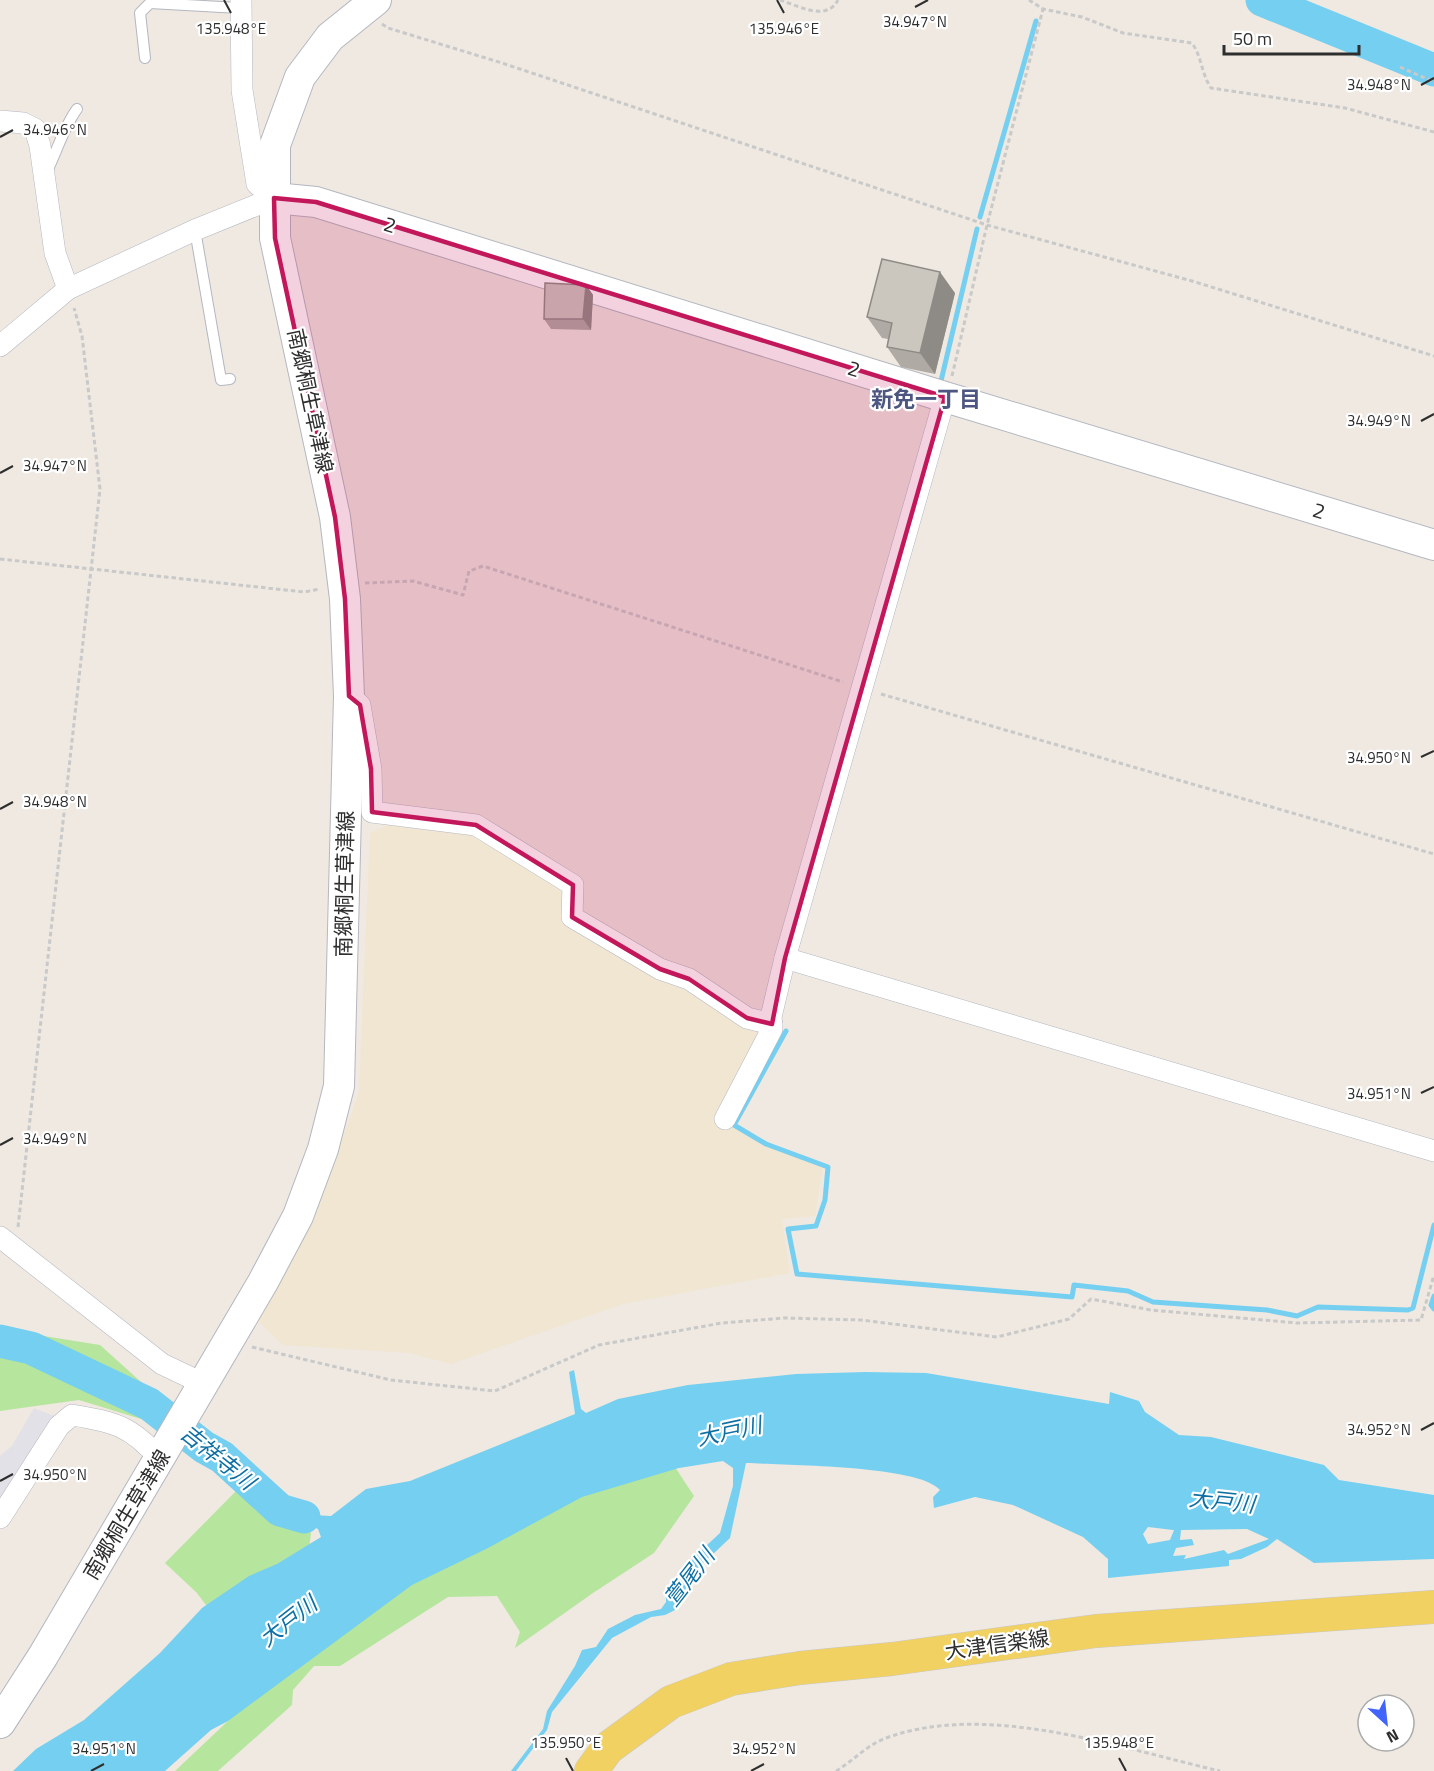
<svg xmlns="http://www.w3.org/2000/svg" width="1434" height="1771" font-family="'Titillium Web','Noto Sans JP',sans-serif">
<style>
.industrial{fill:#e3e1e8}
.education{fill:#f0e6d1}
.green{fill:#b6e59e}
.water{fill:#75cff0;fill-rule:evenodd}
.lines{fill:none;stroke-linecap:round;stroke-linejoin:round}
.stream{stroke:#75cff0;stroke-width:5}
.river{stroke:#75cff0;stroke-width:33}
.lane-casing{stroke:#b4b7c1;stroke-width:12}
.street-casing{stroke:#b4b7c1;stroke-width:22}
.secondary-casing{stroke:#b4b7c1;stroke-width:32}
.primary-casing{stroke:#c9c9c9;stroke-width:34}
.path{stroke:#c9c9c9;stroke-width:3;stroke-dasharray:4.5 3;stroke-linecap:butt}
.lane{stroke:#fff;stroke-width:10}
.street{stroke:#fff;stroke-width:21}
.secondary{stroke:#fff;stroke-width:30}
.primary{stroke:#f2d163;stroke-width:33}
.wall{fill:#afaba4}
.shaded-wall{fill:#8e8b86}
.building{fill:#cbc7bf;stroke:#8e8b86;stroke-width:1.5}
.marked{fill:#c2185b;fill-opacity:0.2;stroke:#c2185b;stroke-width:4.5;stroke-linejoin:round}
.ticks{fill:none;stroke:#2e2e2e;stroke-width:2}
.labels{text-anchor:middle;stroke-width:4.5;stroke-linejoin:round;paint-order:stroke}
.street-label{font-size:21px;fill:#2e2e2e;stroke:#fff}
.neighbourhood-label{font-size:22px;font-weight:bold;fill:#4d5680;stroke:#fff}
.water-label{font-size:22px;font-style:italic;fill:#0d6fa3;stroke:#fff}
.ticks-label{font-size:15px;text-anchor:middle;fill:#2e2e2e;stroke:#fff;stroke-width:4.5;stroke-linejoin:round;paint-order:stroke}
</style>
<rect width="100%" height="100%" fill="#efe9e1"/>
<!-- industrial -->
<path class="industrial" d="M34,1408L67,1421L0,1530V1456L12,1446Z"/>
<!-- education -->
<path class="education" d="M394,823L472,833L566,889L564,923L762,1030L716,1117L765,1145L823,1167L815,1216L782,1219L790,1273L623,1304L451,1364L410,1353L283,1345L255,1318L316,1213L359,1092L370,833Z"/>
<!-- green -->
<g class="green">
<path d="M0,1329L100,1345L150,1390L141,1419L79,1400L0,1411Z"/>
<path d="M673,1464L694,1496L654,1553L593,1593L515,1648L520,1632L497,1596L448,1597L340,1666H314L293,1690L292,1705L218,1771H175L267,1684L408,1582L580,1492Z"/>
<path d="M238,1489L272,1495L311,1533L308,1557L211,1612L197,1593L165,1563Z"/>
</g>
<!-- water -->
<path class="water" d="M574,1370L581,1409L586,1413L618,1399L688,1385L796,1374L865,1372L926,1373L1109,1404L1110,1392L1139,1401L1145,1412L1179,1435L1211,1437L1324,1465L1339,1480L1434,1495V1559L1314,1563L1277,1539L1267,1547L1241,1559L1229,1560V1566L1108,1578V1559L1083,1537L1013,1505L975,1497L934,1508L933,1497L940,1490C920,1465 783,1465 746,1463L730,1538L694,1572L675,1610L665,1615L651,1617L612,1638L552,1712L547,1730L516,1771H511L543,1729L547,1711L575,1666L582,1650L596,1647L608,1629L635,1615L661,1609L666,1602V1594L671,1595L694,1557L720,1533L733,1486V1468L723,1461L679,1468L582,1497L488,1548L412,1585L228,1721L211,1730L165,1771H13L36,1749L84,1720L160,1653L202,1608L249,1576L277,1564L321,1537L318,1529L277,1512L261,1495L288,1508L303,1510L313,1515L331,1516L366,1489L410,1481L575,1414L569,1372ZM1148,1527L1173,1530H1174L1170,1540L1148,1544L1143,1534ZM1247,1529L1269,1539L1228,1554L1224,1550L1184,1559L1186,1555L1173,1556L1176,1548L1194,1545L1192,1539L1180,1540L1181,1530Z"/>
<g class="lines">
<!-- stream -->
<g class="stream">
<path d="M980,217L1036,21"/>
<path d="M941,381L977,229"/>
<path d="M786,1031L734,1125L766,1144L828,1167L825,1200L816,1226L788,1229L797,1274L1072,1297L1074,1285L1128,1291L1153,1302L1267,1310L1297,1316L1318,1307L1408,1310L1413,1308L1434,1225"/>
<path d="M1434,1296L1431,1305L1434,1309"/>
</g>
<!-- river -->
<g class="river">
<path d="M1262,0L1434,70"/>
<path d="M0,1341L31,1348L149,1404L204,1447L222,1457L280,1510L304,1517"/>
</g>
<defs>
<g id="lane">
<path d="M145,58L140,13L150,3L239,8"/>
<path d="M46,173C57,152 63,128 77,109"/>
<path d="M195,230L221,380L230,379"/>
</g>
<g id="street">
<path d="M0,121L23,123L35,129L40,146L55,253L68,289"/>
<path d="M0,346L68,289L195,230L274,198L257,184L242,90L241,0"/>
<path d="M353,699L360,705L371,769L372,812L476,825L573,885L572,917L660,969L689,979L747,1018L772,1024"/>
<path d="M785,958L1434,1151"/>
<path d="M725,1119L772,1029L771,1017L785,958L945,397"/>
<path d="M0,1237L162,1364L204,1384"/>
<path d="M0,1518L59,1426L72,1415C115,1422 131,1426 160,1459"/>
</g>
<g id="secondary">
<path d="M274,198L316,202L945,397L1434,545"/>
<path d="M0,1723L43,1656L263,1282L298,1216L323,1149L339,1086L349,696L345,599L335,517L275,238V145L300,77L330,37L376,0"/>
</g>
<path id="primary" d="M591,1771L608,1748L671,1702L731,1679L800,1668L892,1659L1096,1631L1434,1607"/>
</defs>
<!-- lane casing -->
<use href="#lane" class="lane-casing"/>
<!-- street casing -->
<use href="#street" class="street-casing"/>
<!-- secondary casing -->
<use href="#secondary" class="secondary-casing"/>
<!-- primary casing -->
<use href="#primary" class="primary-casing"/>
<!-- path -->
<g class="path">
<path d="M780,0C799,6 826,22 838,0"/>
<path d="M1029,0L1043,9L1082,17L1123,33L1192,43C1202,57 1201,73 1211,88L1345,108L1434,132"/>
<path d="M382,24L388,28L502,63L987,225L1192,281L1434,356"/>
<path d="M1400,67L1434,82"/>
<path d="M952,376L987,225L1043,9"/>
<path d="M0,559L304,592L320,589"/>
<path d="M365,583L413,581L463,595L469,571L483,566L843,682"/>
<path d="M881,694L1434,854"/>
<path d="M18,1227L100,489L82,336L74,308"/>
<path d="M252,1347L391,1380L495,1391L599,1345L722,1323L784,1318L861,1320L997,1337L1069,1319L1091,1299L1151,1310L1297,1323L1421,1320L1434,1275"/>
<path d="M836,1771C853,1761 867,1745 886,1738C987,1701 1119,1748 1220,1771"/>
</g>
<!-- lane -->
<use href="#lane" class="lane"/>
<!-- street -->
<use href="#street" class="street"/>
<!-- secondary -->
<use href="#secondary" class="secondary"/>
<!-- primary -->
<use href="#primary" class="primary"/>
</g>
<!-- wall -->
<g class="wall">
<path d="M586,285L593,295L591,330L551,329L544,319Z"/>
<path d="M955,293L935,374L901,367L887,347L888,339L882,338L867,317Z"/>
</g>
<!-- shaded-wall -->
<g class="shaded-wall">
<path d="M940,272L955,293L935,374L920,353Z"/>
<path d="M586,285L593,295L591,330L583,319Z"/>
</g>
<!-- building -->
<g class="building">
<path d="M882,259L940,272L920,353L887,347L892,323L867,317Z"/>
<path d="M545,283L586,285L583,319H544Z"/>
</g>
<!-- marked area -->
<path class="marked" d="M274,198L316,202L945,397L785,958L772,1024L747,1018L689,979L660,969L572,917L573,885L476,825L372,812L371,769L360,705L349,696L345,599L335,517L275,238Z"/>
<!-- ticks -->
<path class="ticks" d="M224,0L231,13M777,0L784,13M915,7L928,0M1421,85L1434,78M0,137L13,130M1421,421L1434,414M0,473L13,466M1421,757L1434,751M0,809L13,802M1421,1093L1434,1087M0,1145L13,1138M1421,1430L1434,1423M0,1481L13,1474M566,1758L573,1771M1119,1758L1126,1771M91,1771L104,1764M751,1771L764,1764"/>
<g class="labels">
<!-- street labels -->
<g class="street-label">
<text transform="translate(390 225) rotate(17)" y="7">2</text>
<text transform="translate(854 369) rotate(17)" y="7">2</text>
<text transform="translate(310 401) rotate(78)" y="7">南郷桐生草津線</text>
<text transform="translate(1319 511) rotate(17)" y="7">2</text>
<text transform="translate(345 884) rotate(-89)" y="7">南郷桐生草津線</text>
<text transform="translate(127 1515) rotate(-59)" y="7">南郷桐生草津線</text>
<text transform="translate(997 1645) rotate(-8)" y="7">大津信楽線</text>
</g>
<!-- neighbourhood labels -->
<g class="neighbourhood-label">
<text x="926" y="407">新免一丁目</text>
</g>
<!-- water labels -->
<g class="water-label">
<text transform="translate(729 1431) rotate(-12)" y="8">大戸川</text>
<text transform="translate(218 1457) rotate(39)" y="8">吉祥寺川</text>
<text transform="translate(1222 1501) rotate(6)" y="8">大戸川</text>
<text transform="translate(689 1577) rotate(-52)" y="8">萱尾川</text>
<text transform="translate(288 1621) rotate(-38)" y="8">大戸川</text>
</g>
</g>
<g class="ticks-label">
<text x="915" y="27">34.947°N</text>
<text x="231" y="34">135.948°E</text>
<text x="784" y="34">135.946°E</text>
<text x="1379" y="90">34.948°N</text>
<text x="55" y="135">34.946°N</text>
<text x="1379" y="426">34.949°N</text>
<text x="55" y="471">34.947°N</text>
<text x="1379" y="763">34.950°N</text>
<text x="55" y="807">34.948°N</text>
<text x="1379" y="1099">34.951°N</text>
<text x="55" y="1144">34.949°N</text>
<text x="1379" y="1435">34.952°N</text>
<text x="55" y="1480">34.950°N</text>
<text x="566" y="1748">135.950°E</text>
<text x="1119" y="1748">135.948°E</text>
<text x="104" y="1754">34.951°N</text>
<text x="764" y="1754">34.952°N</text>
</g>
<!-- north arrow -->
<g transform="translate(1386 1723) rotate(153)"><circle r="28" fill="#ffffff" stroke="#ababab" stroke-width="1.5"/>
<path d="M0-4.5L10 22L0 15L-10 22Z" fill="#4264fb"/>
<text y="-9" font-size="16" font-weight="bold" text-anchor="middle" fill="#2e2e2e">N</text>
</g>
<!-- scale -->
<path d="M1224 45v9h135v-9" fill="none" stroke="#2e2e2e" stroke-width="3"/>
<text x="1233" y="45" font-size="18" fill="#2e2e2e" stroke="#ffffff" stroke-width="4.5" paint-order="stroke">50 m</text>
</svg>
